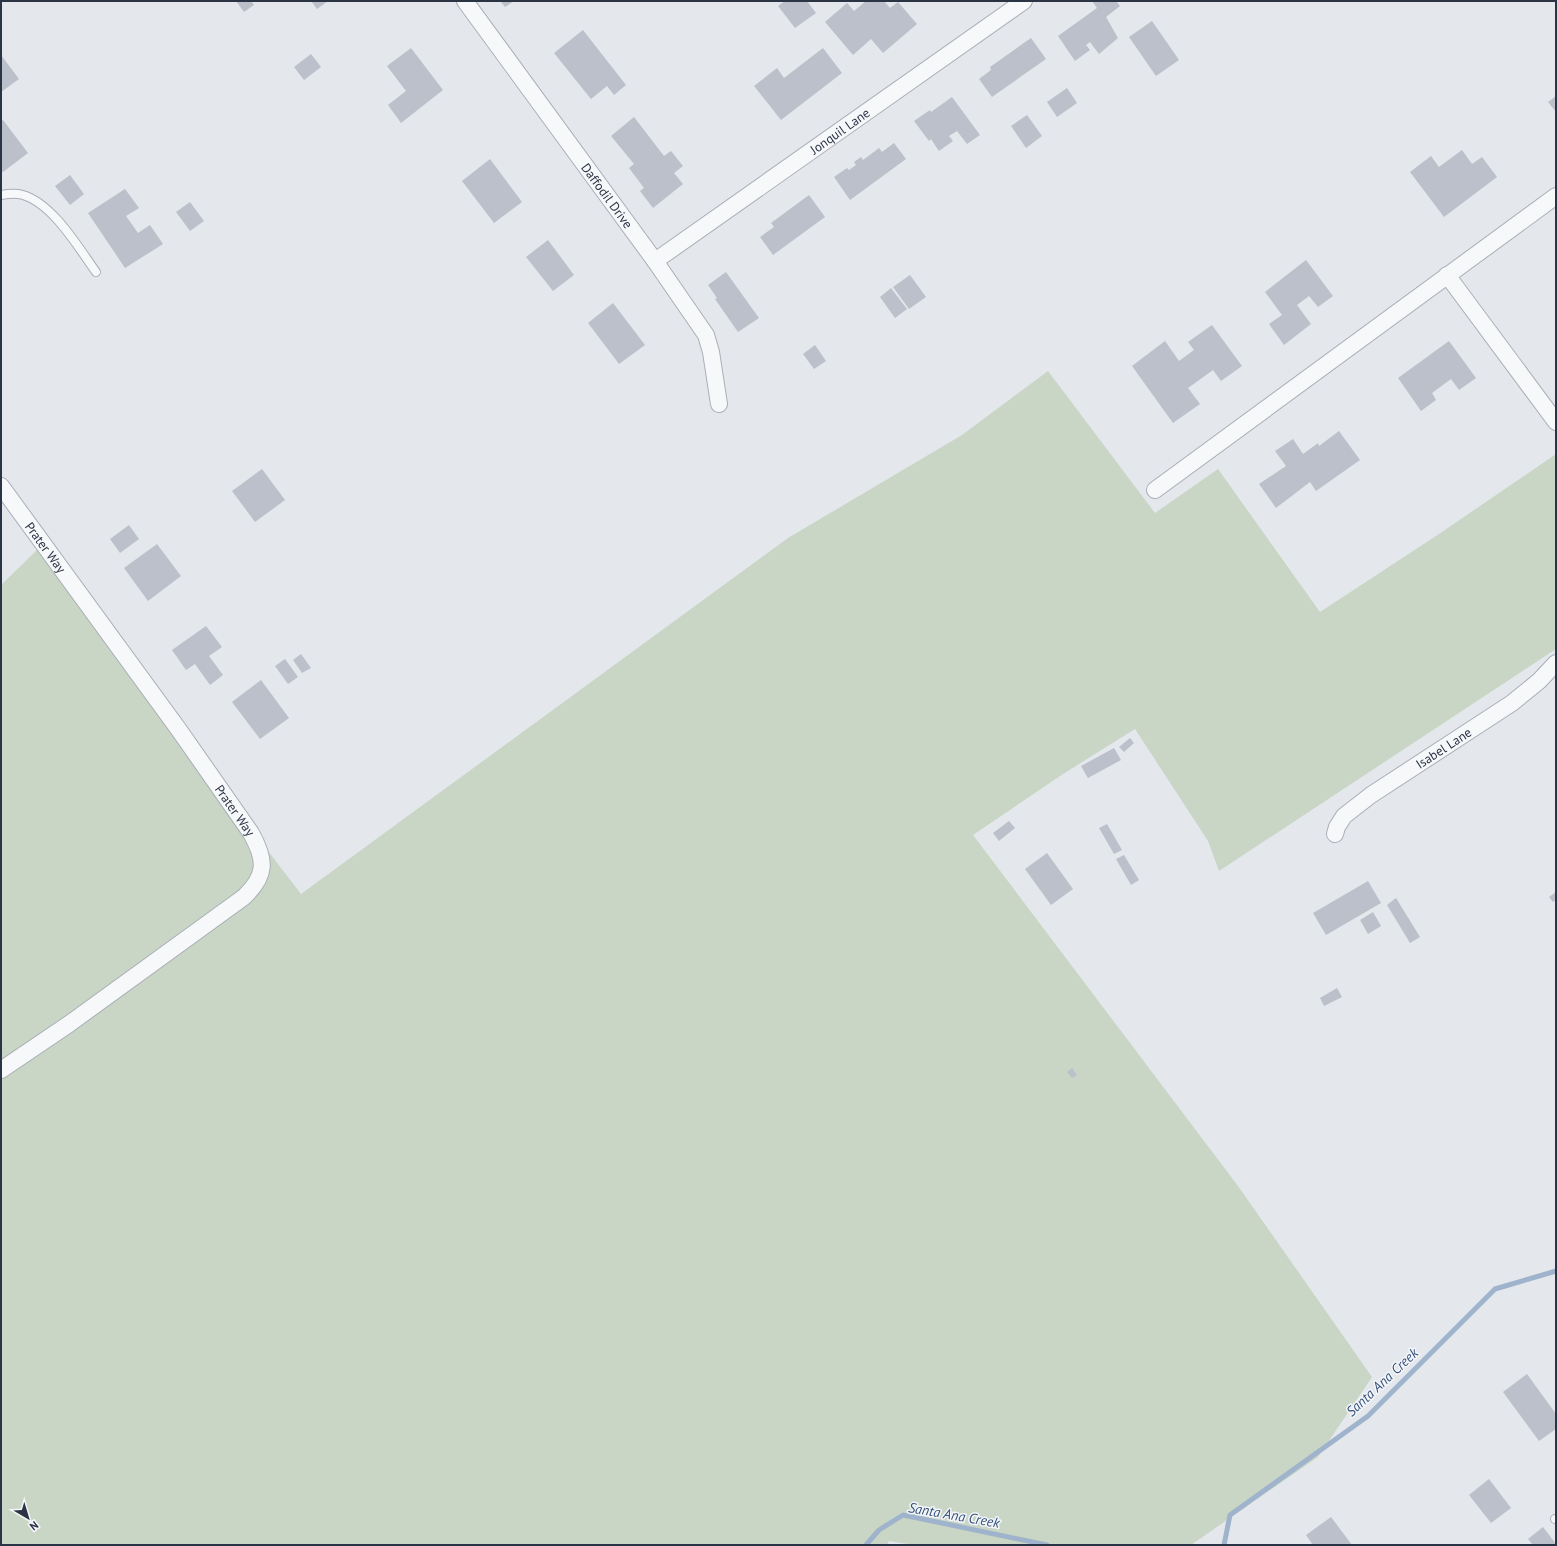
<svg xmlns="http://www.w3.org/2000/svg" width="1557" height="1546" font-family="'PT Sans',sans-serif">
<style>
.green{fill:#c9d6c5}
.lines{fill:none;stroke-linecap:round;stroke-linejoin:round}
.stream{stroke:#9fb4cc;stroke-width:5}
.building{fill:#bbc0ca}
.lane-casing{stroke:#a9aeb7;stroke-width:10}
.street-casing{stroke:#a9aeb7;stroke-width:18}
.lane{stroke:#f7f8fa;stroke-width:8}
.street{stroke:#f7f8fa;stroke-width:16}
.labels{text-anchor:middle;stroke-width:3;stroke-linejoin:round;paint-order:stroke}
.street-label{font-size:13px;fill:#2b3445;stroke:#f4f6f9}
.water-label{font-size:14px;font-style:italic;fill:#34527a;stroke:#f4f6f9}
</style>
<rect width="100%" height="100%" fill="#e4e7ec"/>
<!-- green -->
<path class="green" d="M1048,371L1155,513L1218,469L1320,612L1439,534L1556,454V649L1219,871L1208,841L1135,729L1063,774L973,835L1238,1186L1372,1377L1318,1457L1191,1545H914L889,1541L887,1545H1V585L37,550L301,894L788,538L962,435Z"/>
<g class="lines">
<!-- stream -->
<g class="stream">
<path d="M866,1545L879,1530L903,1515L1047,1545"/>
<path d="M1224,1545L1230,1515L1368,1416L1495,1289L1556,1271"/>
</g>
</g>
<!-- building -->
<g class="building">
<path d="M236,1H251L254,5L244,12Z"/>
<path d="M311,1H328L317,9Z"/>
<path d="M500,1H514L505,7Z"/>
<path d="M785,1H807L816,13L795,28L778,6Z"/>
<path d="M866,1H884L890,8L898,2L917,24L883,53L871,39L853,55L825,22L847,3L854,11Z"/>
<path d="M1092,1H1116L1120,6L1106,17L1118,38L1099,54L1090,42L1086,45L1090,50L1075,61L1058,36L1097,8Z"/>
<path d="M1152,21L1179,60L1156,76L1129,37Z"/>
<path d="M583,30L626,85L614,95L607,86L591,99L554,53Z"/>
<path d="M1031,38L1046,59L992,97L979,79L991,70L990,67Z"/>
<path d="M411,48L443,90L401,123L388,105L406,91L387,66Z"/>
<path d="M823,48L842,73L781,120L754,86L777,68L784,78Z"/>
<path d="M311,54L321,67L304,80L294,67Z"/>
<path d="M1,55L19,79L1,92Z"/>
<path d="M1067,88L1077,103L1057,117L1047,102Z"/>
<path d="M1556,96V112L1548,102Z"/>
<path d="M952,97L980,135L967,144L957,131L949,136L953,141L939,151L931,139L929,141L914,121L930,110L931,112Z"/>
<path d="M1027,115L1042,136L1026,148L1011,126Z"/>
<path d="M634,117L664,156L671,151L683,166L674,173L683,184L653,208L640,191L644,188L629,168L634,164L611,136Z"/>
<path d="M3,120L28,153L3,172L1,169V121Z"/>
<path d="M894,143L906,159L850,200L834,177L847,168L849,170L856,165L854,162L861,157L863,160L879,148L882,152Z"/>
<path d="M1462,150L1472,164L1482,157L1497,177L1444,217L1410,172L1431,156L1439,167Z"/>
<path d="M490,159L522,202L494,223L462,181Z"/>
<path d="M70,175L84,194L70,205L55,186Z"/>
<path d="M125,189L139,208L126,216L138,233L150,225L163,244L125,268L88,213Z"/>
<path d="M809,195L825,217L773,255L760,237L774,227L771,223Z"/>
<path d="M190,202L204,221L190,231L176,212Z"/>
<path d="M548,240L574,275L553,291L526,257Z"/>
<path d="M1306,260L1333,296L1318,307L1309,296L1297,305L1311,324L1284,345L1269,324L1282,315L1265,292Z"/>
<path d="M726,272L759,318L738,332L715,299L717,298L708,285Z"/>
<path d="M910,275L926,297L909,309L893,287Z"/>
<path d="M891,288L907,309L895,318L880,297Z"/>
<path d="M613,303L645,345L619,364L588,323Z"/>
<path d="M1212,325L1242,366L1221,381L1213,370L1188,388L1200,404L1173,423L1132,366L1165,341L1179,361L1194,350L1188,342Z"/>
<path d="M1449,341L1476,378L1459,390L1451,379L1432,393L1436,400L1421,411L1398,378Z"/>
<path d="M815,345L826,361L814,369L803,354Z"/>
<path d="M1339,431L1360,460L1316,491L1310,482L1276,508L1259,484L1286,466L1275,451L1293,439L1303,454L1318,443L1319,446Z"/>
<path d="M262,469L285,500L255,522L232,491Z"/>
<path d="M129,525L139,539L120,553L110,539Z"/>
<path d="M157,544L181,576L148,601L124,568Z"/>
<path d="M206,626L222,647L209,656L223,675L210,685L195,664L186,670L172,650Z"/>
<path d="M301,654L311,668L302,673L293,660Z"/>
<path d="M285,659L298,677L288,684L275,666Z"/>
<path d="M261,680L289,718L260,739L232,702Z"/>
<path d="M1130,738L1134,743L1124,752L1119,747Z"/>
<path d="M1114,748L1121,760L1088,778L1081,766Z"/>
<path d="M1009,821L1015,828L999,841L993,833Z"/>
<path d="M1107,824L1122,850L1114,854L1099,828Z"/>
<path d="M1047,853L1073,889L1051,905L1025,869Z"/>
<path d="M1124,855L1139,880L1131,885L1116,859Z"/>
<path d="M1368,881L1381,903L1326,935L1313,913Z"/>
<path d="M1556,892V900L1553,902L1549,897Z"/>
<path d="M1396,898L1420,937L1410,943L1387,905Z"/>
<path d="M1373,912L1381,926L1368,934L1360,920Z"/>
<path d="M1337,988L1342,997L1324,1006L1320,998Z"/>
<path d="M1072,1068L1077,1075L1072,1078L1067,1072Z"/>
<path d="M1527,1374L1556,1414V1429L1539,1441L1503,1392Z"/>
<path d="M1489,1479L1511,1508L1491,1523L1469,1495Z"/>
<path d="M1331,1517L1352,1545H1313L1306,1535Z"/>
<path d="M1543,1527L1556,1544L1555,1545H1533L1528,1539Z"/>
</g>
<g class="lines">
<defs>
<g id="lane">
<path d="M1,195C7,194 16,193 23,195C53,204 78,247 96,272"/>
<path d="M1555,1519H1556"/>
</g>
<g id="street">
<path id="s1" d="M465,1L655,261L706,335L711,352L719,404"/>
<path id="s2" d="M655,261L1024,1"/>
<path d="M1447,275L1556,422"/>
<path id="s3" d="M1,486L179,730L251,833C266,860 267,875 244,897L69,1024L1,1070"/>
<path d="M1155,490L1556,196"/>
<path id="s4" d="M1335,834L1337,827L1344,816L1371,795L1512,703L1539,681L1556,663"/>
</g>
</defs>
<!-- lane casing -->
<use href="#lane" class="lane-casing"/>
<!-- street casing -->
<use href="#street" class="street-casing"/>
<!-- lane -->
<use href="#lane" class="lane"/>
<!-- street -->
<use href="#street" class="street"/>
</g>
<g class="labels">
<!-- street labels -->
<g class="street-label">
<text dy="5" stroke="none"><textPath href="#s2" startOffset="226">Jonquil Lane</textPath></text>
<text dy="5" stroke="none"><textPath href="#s1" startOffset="241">Daffodil Drive</textPath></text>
<text dy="5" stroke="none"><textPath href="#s3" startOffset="76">Prater Way</textPath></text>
<text dy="5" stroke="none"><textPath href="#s4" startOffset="141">Isabel Lane</textPath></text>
<text dy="5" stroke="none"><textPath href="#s3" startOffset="400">Prater Way</textPath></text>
</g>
<!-- water labels -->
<g class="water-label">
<text transform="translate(1382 1382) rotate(-43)" y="5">Santa Ana Creek</text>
<text transform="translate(954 1515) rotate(10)" y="5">Santa Ana Creek</text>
</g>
</g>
<!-- border -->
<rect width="1557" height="1546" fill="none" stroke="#2b3445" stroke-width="4"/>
<!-- north arrow -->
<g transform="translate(28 1518) rotate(142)" stroke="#f4f6f9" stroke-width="3" paint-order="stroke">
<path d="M0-3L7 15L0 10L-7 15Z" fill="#2b3445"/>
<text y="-6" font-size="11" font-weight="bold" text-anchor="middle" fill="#2b3445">N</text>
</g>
</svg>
